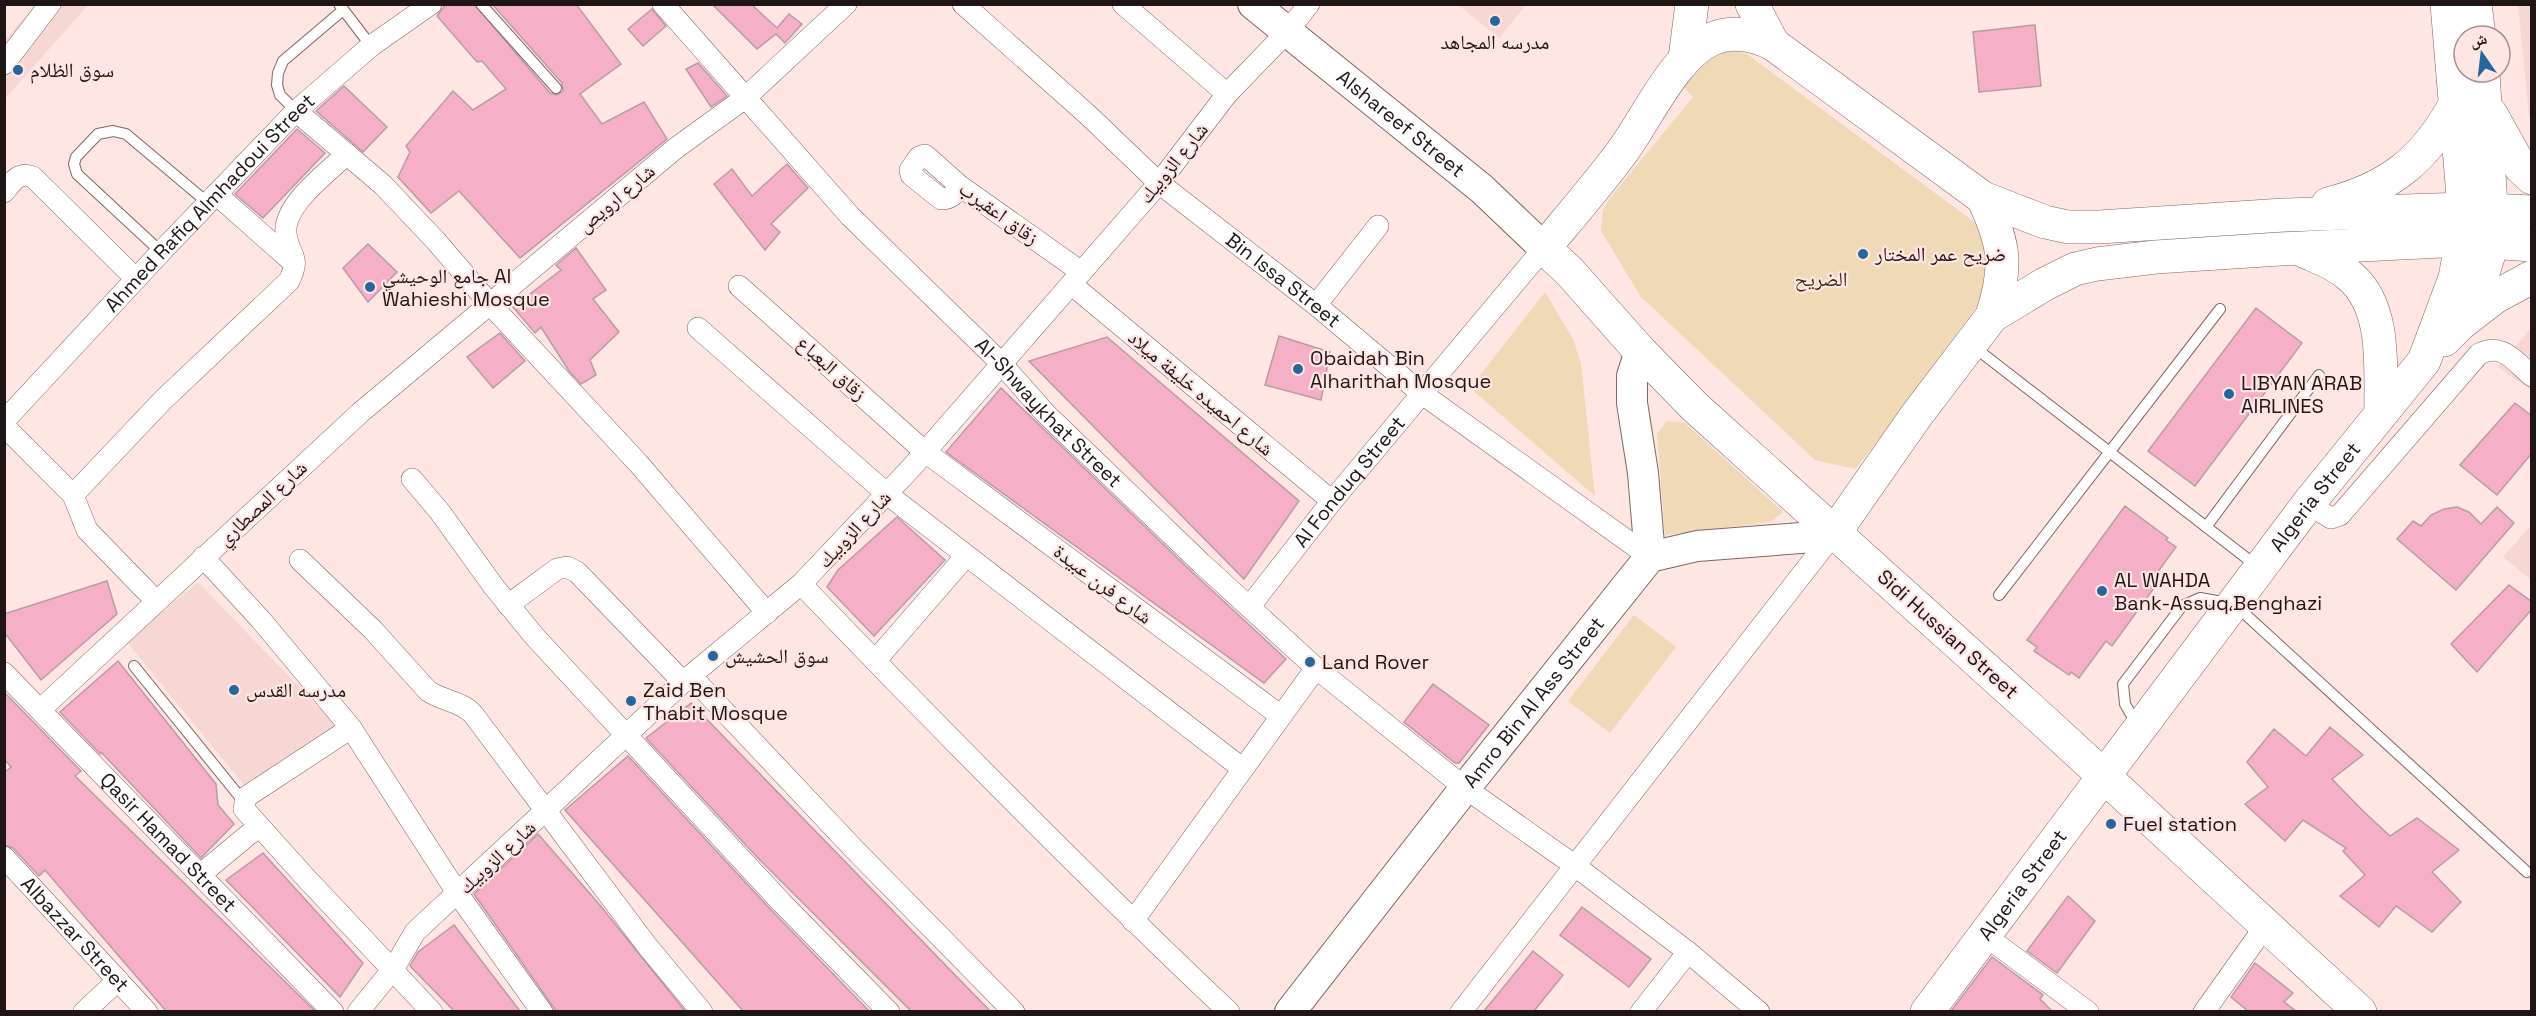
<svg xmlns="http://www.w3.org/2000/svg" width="2536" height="1016" font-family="'Space Grotesk','Noto Naskh Arabic',sans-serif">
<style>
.built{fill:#f7d7d4}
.green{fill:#efd9b6}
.building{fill:#f5afc7;stroke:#b79ca5;stroke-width:1.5}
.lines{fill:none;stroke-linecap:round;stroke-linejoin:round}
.lane-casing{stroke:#806563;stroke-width:12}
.street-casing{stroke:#806563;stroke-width:22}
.secondary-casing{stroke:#806563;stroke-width:32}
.primary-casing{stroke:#806563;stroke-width:34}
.lane{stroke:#fff;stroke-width:10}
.street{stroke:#fff;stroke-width:21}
.secondary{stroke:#fff;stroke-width:30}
.primary{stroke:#fff;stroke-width:33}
.poi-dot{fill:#25679c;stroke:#ffe6e3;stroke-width:2}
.labels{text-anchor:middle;stroke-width:4.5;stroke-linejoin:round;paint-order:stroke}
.poi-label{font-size:20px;fill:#1f1514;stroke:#ffe6e3;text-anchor:start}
.street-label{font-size:20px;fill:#1f1514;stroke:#ffe6e3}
.park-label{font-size:20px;fill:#392a0f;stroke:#ffe6e3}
</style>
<rect width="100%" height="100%" fill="#ffe6e3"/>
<!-- built -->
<g class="built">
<path d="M35,5H88L5,99V40Z"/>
<path d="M1458,5H1526L1499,38Z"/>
<path d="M2518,5H2531V120L2529,117Z"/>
<path d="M2531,328V390L2498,367Z"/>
<path d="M2531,525V580L2503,557Z"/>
<path d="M198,582L349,739L258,802L127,642Z"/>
</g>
<!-- green -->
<g class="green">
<path d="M1723,47L1747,54L1973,221L1991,238L1993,284L1887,429L1855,469L1815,460L1641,297L1601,231L1603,210L1610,198L1693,97L1681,84Z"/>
<path d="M1545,292L1573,339L1581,363L1595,496L1470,388Z"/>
<path d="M1667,421L1685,423L1783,512L1770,522L1665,535L1657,434Z"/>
<path d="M1634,615L1676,647L1610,733L1568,701Z"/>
</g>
<!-- building -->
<g class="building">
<path d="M446,4H474L550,93L557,95L563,91L562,83L492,4H576L621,64L580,94L602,124L644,102L667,139L520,258L459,191L431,213L398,177L410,152L406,146L453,91L473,110L506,89L482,61L477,62L437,16Z"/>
<path d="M712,4H751L777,28L789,14L802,24L785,43L776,34L757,49Z"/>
<path d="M652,9L666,26L643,46L628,29Z"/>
<path d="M2035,25L2041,86L1979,92L1973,32Z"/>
<path d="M698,63L727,96L711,107L686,69Z"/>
<path d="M344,86L387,127L363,152L316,111Z"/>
<path d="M297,129L325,153L263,218L235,194Z"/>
<path d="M787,164L808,188L771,224L780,232L765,250L714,184L732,169L752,196Z"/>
<path d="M368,244L397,272L368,302L343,268Z"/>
<path d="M576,248L606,290L593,299L619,332L590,360L596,375L581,384L569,371L541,327L535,333L513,307L561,270L556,265Z"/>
<path d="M2256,308L2302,343L2195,486L2148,451Z"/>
<path d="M500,333L525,361L493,388L467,357Z"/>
<path d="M1279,336L1330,352L1321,400L1265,385Z"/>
<path d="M1107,337L1299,501L1244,579L1029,361Z"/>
<path d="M1001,388L1192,572L1286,659L1264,683L946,452Z"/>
<path d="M2515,403L2532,416V453L2497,495L2460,465Z"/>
<path d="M2125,506L2168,538L2166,540L2176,547L2149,584L2154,588L2112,646L2106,641L2079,678L2071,672L2069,675L2034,651L2037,647L2027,640Z"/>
<path d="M2457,507L2469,512L2481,524L2497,507L2514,523L2456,590L2397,539L2413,521L2421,526L2431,515L2444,509Z"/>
<path d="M897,517L945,560L874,636L827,587L838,570Z"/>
<path d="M107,581L117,614L41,680L4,632V614Z"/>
<path d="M2509,585L2532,602V609L2477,672L2451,644Z"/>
<path d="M118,661L216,784L218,805L234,824L201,858L101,752L100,754L60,712Z"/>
<path d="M1433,684L1489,725L1459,763H1455L1404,722Z"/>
<path d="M4,692L81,771L75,776L315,1011H166L45,870L39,876L13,848L4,845V773L11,767L4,759Z"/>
<path d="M691,703L990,1011H911L757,857L646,738Z"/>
<path d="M2330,727L2363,755L2332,779L2363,811L2390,836L2417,818L2459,850L2432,872L2461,902L2432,932L2396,906L2379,927L2340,896L2365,875L2343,851L2346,848L2303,820L2285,841L2245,804L2268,787L2247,762L2274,729L2306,756Z"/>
<path d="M628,756L773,912L869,1011H743L565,810Z"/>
<path d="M538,834L599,904L685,1011H556L474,894Z"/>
<path d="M263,853L363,963L340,997L226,880Z"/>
<path d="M2068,896L2095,921L2057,973L2027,951Z"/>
<path d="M1582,907L1651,959L1629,987L1560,935Z"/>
<path d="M454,925L520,1011H454L410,966L418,952Z"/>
<path d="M1533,951L1563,975L1534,1011H1484Z"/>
<path d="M1992,957L2043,995L2040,999L2052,1011H1951Z"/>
<path d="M2255,963L2293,993L2284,1002L2296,1011H2248L2231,997Z"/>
</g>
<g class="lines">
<defs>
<g id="lane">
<path d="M339,4L371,46"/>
<path d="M481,4L556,88"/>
<path d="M296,111L280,95L277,85L278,73L283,61L343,10"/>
<path d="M161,252L77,174L74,164L76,157L98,134L113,131L126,134L208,203"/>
<path d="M1974,347L2258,567"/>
<path d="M2206,527L2319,375"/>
<path d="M1999,595L2220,309"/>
<path d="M134,666L244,802"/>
<path d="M2136,723L2125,704L2123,684L2182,606L2200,598L2234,604L2527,872"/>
</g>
<g id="street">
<path id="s1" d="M663,4L850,216L1001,363L1045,413L1201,563L1316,668L1465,788L1574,865L1688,952"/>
<path id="s2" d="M963,4L1088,115L1159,183L1316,305L1421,393L1650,557"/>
<path d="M1123,4L1227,94"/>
<path d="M4,64L50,4"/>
<path d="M296,111L383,185L436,241L490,304L638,463L767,613"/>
<path d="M960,186C955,194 951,199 941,199L911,175L910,170L919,157L925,155L960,186L1080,271"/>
<path d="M4,192C13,181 19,171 33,177L136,279"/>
<path d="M216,194L294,263"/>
<path d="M1071,284L1332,501"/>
<path d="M739,286L924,451L1281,716"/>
<path d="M1316,305L1378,226"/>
<path d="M698,328L887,494L1243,769"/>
<path id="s3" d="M4,421L161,252L296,111L371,46L431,4"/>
<path d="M4,426L73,495L87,530L156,601"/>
<path d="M412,479L440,512L494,587L535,637L782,903L889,1012"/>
<path d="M73,495L163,400L289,281C302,255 288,256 286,233C283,205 328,172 347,154"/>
<path d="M2308,504L2331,518L2340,515L2479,354C2503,342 2514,361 2532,376"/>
<path d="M203,557L261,620L351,728L458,894L542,1012"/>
<path d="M300,560L373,630L428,691C443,701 461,701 473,714L648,947L702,1012"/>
<path d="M801,584C941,730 1082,873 1229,1012"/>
<path d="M508,605L557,569L567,567L577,572L683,682"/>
<path id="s4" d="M1250,606L1332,501L1544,248"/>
<path d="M875,661L966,556"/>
<path id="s5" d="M4,673L333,1012"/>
<path d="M691,676L854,849L1014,1012"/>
<path d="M41,709L361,412L676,148L745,98L846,4"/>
<path d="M351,728L246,797L244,809L306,878L432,1012"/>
<path id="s6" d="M4,857L147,1012"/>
<path d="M201,874L259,826"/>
<path d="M1133,921L1316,668"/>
<path d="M1983,934L2088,1012"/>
<path d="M84,1012L118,980"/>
<path d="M358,1012L394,968L415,932L683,682L801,584L911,468L1159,183L1227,94L1287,32L1309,4"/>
<path d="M1461,1012L1835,532"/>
<path d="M1641,1012L1688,952L1759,1012"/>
<path d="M2204,1012L2266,925"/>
</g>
<g id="secondary">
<path id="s7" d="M1253,4L1482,189L1544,248"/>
<path d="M1650,557L1697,546L1814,537L1835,532"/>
<path id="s8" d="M1290,1012L1465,788L1650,557L1643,473L1632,403V376L1640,351"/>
</g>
<g id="primary">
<path d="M1752,4L1773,44"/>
<path d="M2475,4L2479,36"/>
<path d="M1685,58L1692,4"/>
<path d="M2491,114L2521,168L2532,178"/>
<path d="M1983,198C2005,245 2008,266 1992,316"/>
<path d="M2328,204C2390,188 2425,160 2456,103"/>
<path d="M2302,250C2319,258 2337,264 2351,277C2387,309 2380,368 2381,412"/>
<path d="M2464,321L2495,297L2532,277"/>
<path d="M2444,340L2460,324L2477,292L2493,241L2483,72"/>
<path d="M1835,532L1916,416L1992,316L2045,284L2075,269L2097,264L2156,257L2280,249L2462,240L2532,245"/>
<path id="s9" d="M1927,1012L2308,504L2424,361L2455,278L2462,240L2464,209L2447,4"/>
<path d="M2360,1012L2045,722L1695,407L1640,351L1569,271L1544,248C1569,218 1595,188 1619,156C1645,123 1673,56 1712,39C1733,30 1753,34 1773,44L1983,198L2045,222L2068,227H2099L2284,215L2464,209L2532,212"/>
</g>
</defs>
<!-- lane casing -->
<use href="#lane" class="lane-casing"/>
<!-- street casing -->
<use href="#street" class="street-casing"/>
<!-- secondary casing -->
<use href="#secondary" class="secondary-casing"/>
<!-- primary casing -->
<use href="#primary" class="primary-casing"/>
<!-- lane -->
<use href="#lane" class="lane"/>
<!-- street -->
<use href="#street" class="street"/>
<!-- secondary -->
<use href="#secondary" class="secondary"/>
<!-- primary -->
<use href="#primary" class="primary"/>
</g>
<!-- markers -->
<g class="poi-dot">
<circle cx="1495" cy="21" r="6"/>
<circle cx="18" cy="70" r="6"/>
<circle cx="1863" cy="254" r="6"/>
<circle cx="370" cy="287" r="6"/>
<circle cx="1298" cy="369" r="6"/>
<circle cx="2229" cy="394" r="6"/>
<circle cx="2102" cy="591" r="6"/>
<circle cx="713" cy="656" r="6"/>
<circle cx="1310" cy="662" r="6"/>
<circle cx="234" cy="690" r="6"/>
<circle cx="631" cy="701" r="6"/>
<circle cx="2111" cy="824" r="6"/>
</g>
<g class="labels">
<!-- poi labels -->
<g class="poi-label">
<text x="1495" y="49" text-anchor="middle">مدرسه المجاهد</text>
<text x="30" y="77">سوق الظلام</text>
<text x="1875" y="261">ضريح عمر المختار</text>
<text x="382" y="283">جامع الوحيشي Al<tspan x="382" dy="23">Wahieshi Mosque</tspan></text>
<text x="1310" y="365">Obaidah Bin<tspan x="1310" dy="23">Alharithah Mosque</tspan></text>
<text x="2241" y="390">LIBYAN ARAB<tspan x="2241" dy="23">AIRLINES</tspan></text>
<text x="2114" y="587">AL WAHDA<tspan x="2114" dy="23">Bank-Assuq،Benghazi</tspan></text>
<text x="725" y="663">سوق الحشيش</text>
<text x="1322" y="669">Land Rover</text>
<text x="246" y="697">مدرسه القدس</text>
<text x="643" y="697">Zaid Ben<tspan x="643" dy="23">Thabit Mosque</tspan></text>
<text x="2123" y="831">Fuel station</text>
</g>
<!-- street labels -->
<g class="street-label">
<text dy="7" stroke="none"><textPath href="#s7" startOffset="190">Alshareef Street</textPath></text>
<text transform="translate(1173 163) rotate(-51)" y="7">شارع الزوبيك</text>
<text transform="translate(616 198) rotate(-40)" y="7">شارع ارويص</text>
<text dy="7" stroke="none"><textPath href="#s3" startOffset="300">Ahmed Rafiq Almhadoui Street</textPath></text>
<text transform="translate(999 213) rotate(36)" y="7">زقاق اعقيرب</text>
<text dy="7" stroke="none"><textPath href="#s2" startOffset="423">Bin Issa Street</textPath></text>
<text transform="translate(832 368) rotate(42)" y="7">زقاق البعباع</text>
<text transform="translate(1201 393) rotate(40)" y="7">شارع احميده خليفة ميلاد</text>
<text dy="7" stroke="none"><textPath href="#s1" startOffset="562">Al-Shwaykhat Street</textPath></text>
<text dy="7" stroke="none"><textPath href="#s4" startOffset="159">Al Fonduq Street</textPath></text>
<text dy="7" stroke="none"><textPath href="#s9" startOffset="645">Algeria Street</textPath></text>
<text transform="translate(262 503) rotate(-43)" y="7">شارع المصطاري</text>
<text transform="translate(854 529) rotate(-47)" y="7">شارع الزوبيك</text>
<text transform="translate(1103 584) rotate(37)" y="7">شارع فرن عبيدة</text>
<text transform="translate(1948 634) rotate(42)" y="7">Sidi Hussian Street</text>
<text dy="7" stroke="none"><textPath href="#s8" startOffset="394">Amro Bin Al Ass Street</textPath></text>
<text dy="7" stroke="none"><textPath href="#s5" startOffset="236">Qasir Hamad Street</textPath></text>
<text transform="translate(497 857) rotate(-43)" y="7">شارع الزوبيك</text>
<text dy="7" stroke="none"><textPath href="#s9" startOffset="159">Algeria Street</textPath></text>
<text dy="7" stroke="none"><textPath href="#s6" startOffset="105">Albazzar Street</textPath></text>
</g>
<!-- park labels -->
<g class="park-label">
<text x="1821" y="286">الضريح</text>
</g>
</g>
<!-- border -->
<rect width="2536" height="1016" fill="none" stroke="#1f1514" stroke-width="12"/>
<!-- north arrow -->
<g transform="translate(2482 54) rotate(346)"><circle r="28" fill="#ffe6e3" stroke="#a59290" stroke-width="1.5"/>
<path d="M0-4.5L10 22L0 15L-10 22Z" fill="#25679c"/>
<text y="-9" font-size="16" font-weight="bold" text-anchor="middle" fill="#1f1514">ش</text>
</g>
</svg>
